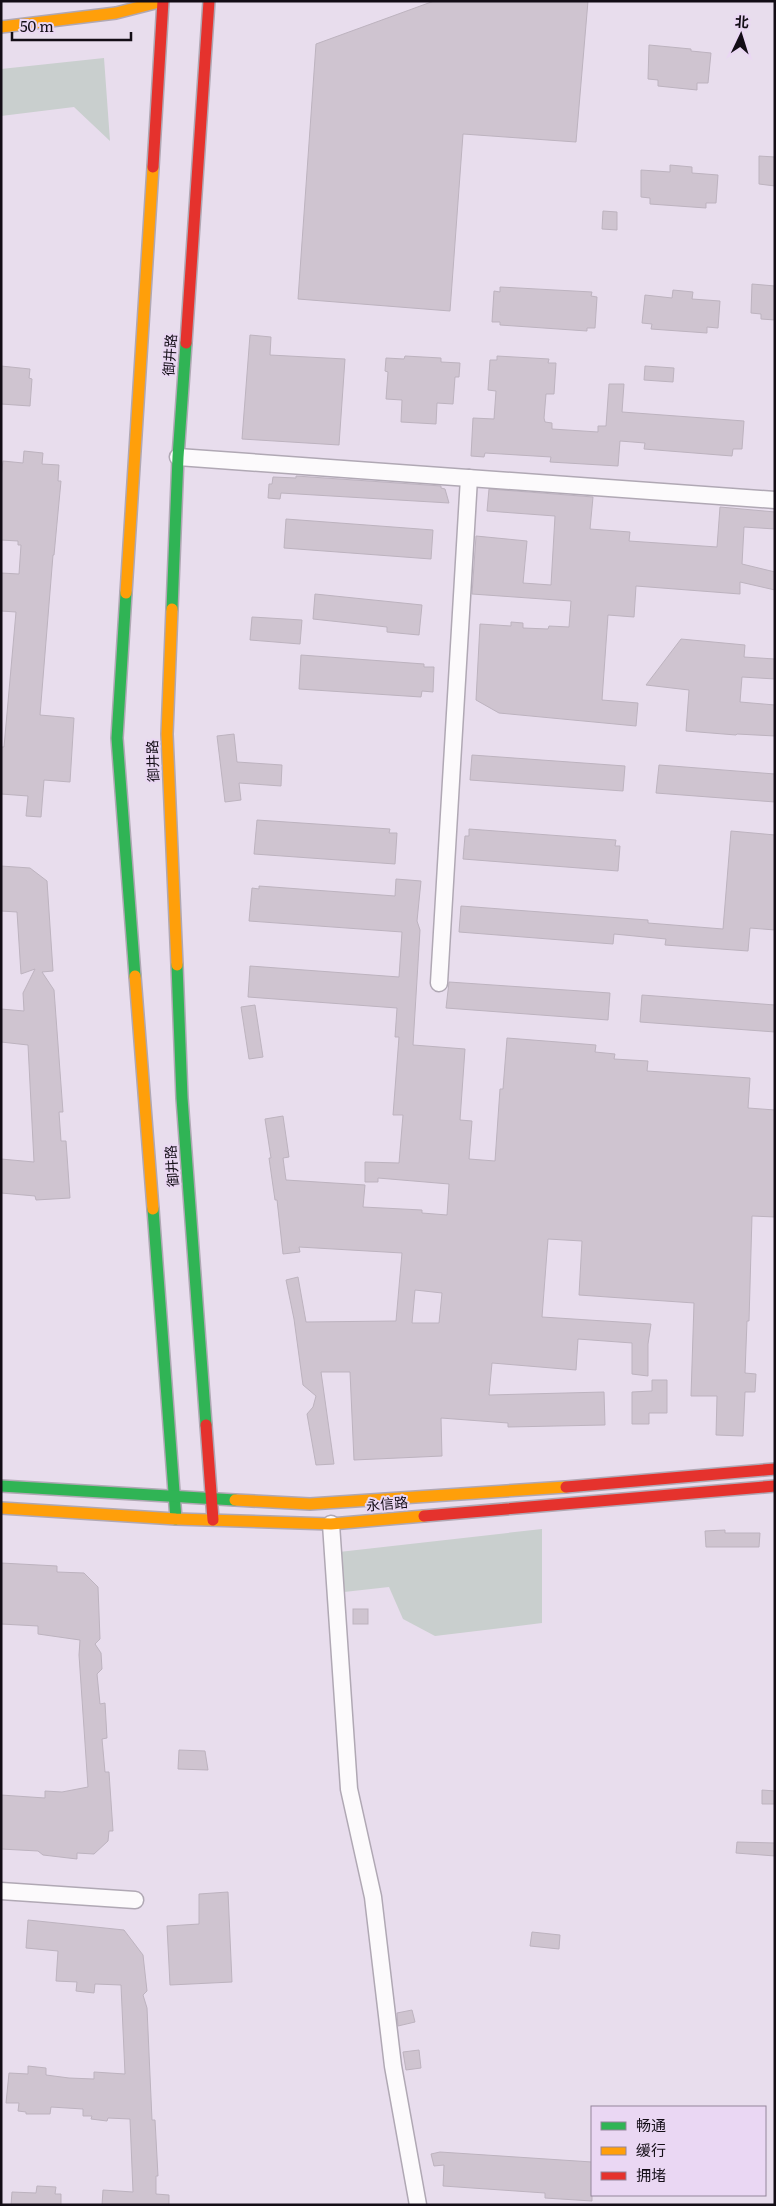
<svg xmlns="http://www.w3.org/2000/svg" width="776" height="2206" font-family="Literata,'Noto Sans SC',serif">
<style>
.green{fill:#c9cfce}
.building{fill:#cfc4d0;stroke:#bdb3bf;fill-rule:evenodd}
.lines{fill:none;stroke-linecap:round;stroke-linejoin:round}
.street-casing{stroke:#b0a8b4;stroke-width:19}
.fast-casing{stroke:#b0a8b4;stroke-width:14}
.slow-casing{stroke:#b0a8b4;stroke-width:14}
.jam-casing{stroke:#b0a8b4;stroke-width:14}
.street{stroke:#fcfafc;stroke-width:16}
.fast{stroke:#30b455;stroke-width:11}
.slow{stroke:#ff9f0a;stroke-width:11}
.jam{stroke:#e5322d;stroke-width:11}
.labels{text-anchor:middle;stroke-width:4;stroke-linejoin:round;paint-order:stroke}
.street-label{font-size:14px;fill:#130d16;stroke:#ead7f3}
</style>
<rect width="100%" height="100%" fill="#e8dded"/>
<!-- green -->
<g class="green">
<path d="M104,58L110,141L74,107L1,116V69Z"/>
<path d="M542,1529V1623L435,1636L403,1619L389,1587L344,1592L339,1552Z"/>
</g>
<!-- building -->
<g class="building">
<path d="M434,1H588L576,142L463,134L450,311L298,299L316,44Z"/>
<path d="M649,45L691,49V51L711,53L708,83H697V90L658,86V80L648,79Z"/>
<path d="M759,156L775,157V186L759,184Z"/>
<path d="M670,165L692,167V173L718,175L716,203H706V208L650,204V198L641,197V170L670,172Z"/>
<path d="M603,211L617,212V230L602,229Z"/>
<path d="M752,284L775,286V320L761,319V314L751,313Z"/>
<path d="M500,287L592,292L591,296L597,297L595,328H587V331L500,325V322H492L494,291L500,292Z"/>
<path d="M673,290L693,292L692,299L720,301L718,328L707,327V333L651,329L652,324L642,323L645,295L672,298Z"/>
<path d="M250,335L271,337L270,355L345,359L339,445L242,439Z"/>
<path d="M405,356L441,358V362L460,363L459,377H455L453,404L437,403L436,424L401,422L402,400L386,399L388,372L385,371L386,358L404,359Z"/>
<path d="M497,356L549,359L548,363H556L554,394H546L544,418L545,422L552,423V429L598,432V426H606L609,384H624L622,412L744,421L742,449H733L732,456L644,449L645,443L620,441L618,466L550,462L551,457L485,453L484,457L471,456L473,418L494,419L496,391L488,390L490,360H497Z"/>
<path d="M1,366L30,369L29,378L32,379L30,406L1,404Z"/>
<path d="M645,366L674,368L673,382L644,380Z"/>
<path d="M24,451L43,453L42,464L59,465L58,481H61L54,555H53L40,715L74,718L70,782L44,780L41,817L26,816L28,796L1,794V747H4L16,612L1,611V573L19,574L21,545H18V541L1,540V477L3,461L23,463Z"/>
<path d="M296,476L441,486V488L445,489L449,503L281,493L280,499L268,498L269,484H272L273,477L296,478Z"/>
<path d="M489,489L593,497L590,529L630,532L629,541L717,547L720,507L775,512V529L744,527L742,564L775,572V590L740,582V594L636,586L634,617L608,615L602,700L638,703L636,726L499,713L476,700L480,624L511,626V622L523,623V628L548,629L549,626L569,627L571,601L472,594L476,536L527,541L523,583L551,585L555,516L487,511Z"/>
<path d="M286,519L433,530L431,559L284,548Z"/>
<path d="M315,594L422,605L419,635L387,632V627L313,619Z"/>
<path d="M252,617L302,620L300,644L250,640Z"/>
<path d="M681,639L745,645L744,657L775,659V679L742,677L740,702L775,705V736L737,734L736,735L686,731L689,690L646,685Z"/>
<path d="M301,655L424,664V667H434L433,692L422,691L421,697L299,689Z"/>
<path d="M234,734L237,762L282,765L281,786L239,783L241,800L225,802L217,736Z"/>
<path d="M472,755L625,766L623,791L470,780Z"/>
<path d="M659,765L775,774V802L656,793Z"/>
<path d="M257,820L390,829L389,833H397L395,864L254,854Z"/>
<path d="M469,829L616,840L615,846H620L618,871L463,859L465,836H469Z"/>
<path d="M731,831L775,835V930L750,928L748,951L665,945L666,939L614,934L613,944L459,932L461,906L634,919L648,920V923L723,929Z"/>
<path d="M1,866L30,868L47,881L53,971L42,972L54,990L63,1112H59L61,1141H66L70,1198L36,1200L35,1196L1,1193V1159L34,1162L28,1045L1,1042V1009L24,1011L23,993L35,969L21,974L17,912L1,911Z"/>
<path d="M396,879L421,881L417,921L420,930L413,1045L465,1049L460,1120L472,1121L469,1159L495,1161L500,1089H503L507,1038L596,1045L595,1052L615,1054L614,1059L648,1061L647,1071L750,1078L748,1108L775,1110V1217L752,1216L749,1321H747L745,1373L756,1374L755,1392H745L743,1436L716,1435L717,1396H691L694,1303L579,1295L582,1241L548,1239L542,1317L651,1324L648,1344V1376L632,1374V1343L578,1339L576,1370L492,1363L489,1395L604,1392L605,1425L508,1427V1423L441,1418L442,1456L354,1460L350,1372H321L334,1464L316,1465L307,1414L313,1407L316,1396L303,1385L294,1319L286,1280L298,1277L306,1322L396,1321L402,1253L299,1247L300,1252L283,1254L277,1200H275L269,1158H271L265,1119L283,1116L289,1157L283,1158L286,1180L365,1185L363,1207L422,1210V1213L447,1215L449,1184L378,1178V1182H365V1162L399,1163L403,1115H393L399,1037H395L397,1008L248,997L250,966L399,977L402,932L249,921L252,888L259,889V886L395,896ZM415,1290L442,1293L439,1323H412Z"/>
<path d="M449,982L610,993L608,1020L446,1008Z"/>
<path d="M642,995L775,1005V1032L640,1022Z"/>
<path d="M255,1005L263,1057L249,1059L241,1007Z"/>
<path d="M652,1380H667V1413H649V1424H632V1392L652,1391Z"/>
<path d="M725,1530V1533H760L759,1547H706L705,1531Z"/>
<path d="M1,1563L57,1566V1572L84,1573L98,1587L100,1639L95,1644L101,1653L102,1669L97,1674L100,1704L105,1703L107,1738L102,1739L105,1772H109L113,1831H109L108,1841L94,1854L77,1853V1859L43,1855L38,1851L1,1849V1795L45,1798V1791L62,1792L88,1787L79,1655L80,1640L38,1634V1626L1,1624Z"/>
<rect x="353" y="1609" width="15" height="15"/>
<path d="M179,1750L205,1751L208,1770L178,1769Z"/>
<path d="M762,1790L775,1791V1804H762Z"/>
<path d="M737,1842L775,1843V1856L736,1853Z"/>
<path d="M228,1892L232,1982L170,1985L167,1926L199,1924V1894Z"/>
<path d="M28,1920L124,1930L143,1955L147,1991L143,1995L147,2008L152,2120H155L158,2176H156V2194L169,2195V2205H102L103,2190L133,2192L130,2119L108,2118L107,2121L91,2119L92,2116H83V2109L51,2107L50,2114H26V2112L18,2111L19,2103H6L9,2073L28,2074V2066L46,2068V2075L69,2078L94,2079V2072L125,2074L121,1985L95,1984L94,1993L76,1991L77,1982L56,1981L58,1951L26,1948Z"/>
<path d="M532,1932L560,1935L559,1949L530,1946Z"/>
<path d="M412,2010L415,2022L398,2026L397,2013Z"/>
<path d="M419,2050L421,2068L406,2070L403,2052Z"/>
<path d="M440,2152L592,2162V2201L545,2198V2193L443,2186L444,2165L434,2166L431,2154Z"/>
<path d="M37,2186L56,2187L55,2194H61V2205H11L12,2192L36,2193Z"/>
</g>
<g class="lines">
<defs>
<g id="street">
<path d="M178,457L775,500"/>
<path d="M439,983L469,478"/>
<path d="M331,1524L349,1789L373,1897L393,2066L418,2205"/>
<path d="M1,1891L135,1900"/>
</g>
<g id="fast">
<path d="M126,593L117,738L135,976"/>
<path d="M172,609L178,457L186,343"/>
<path d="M177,965L182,1098L206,1425"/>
<path d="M153,1209L176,1519"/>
<path d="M1,1486L235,1500"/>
</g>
<g id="slow">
<path d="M1,27L116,13L163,1"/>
<path d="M126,593L153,167"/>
<path d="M172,609L167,734L177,965"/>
<path d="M135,976L153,1209"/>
<path d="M235,1500L310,1504L566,1487"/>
<path d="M1,1508L176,1519L331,1524L424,1516"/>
</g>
<g id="jam">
<path d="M153,167L163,1"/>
<path d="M186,343L209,1"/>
<path d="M206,1425L213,1520"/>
<path d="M566,1487L775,1469"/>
<path d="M424,1516L775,1486"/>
</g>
</defs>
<!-- street casing -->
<use href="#street" class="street-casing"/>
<!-- fast casing -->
<use href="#fast" class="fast-casing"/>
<!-- slow casing -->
<use href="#slow" class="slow-casing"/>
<!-- jam casing -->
<use href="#jam" class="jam-casing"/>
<!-- street -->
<use href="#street" class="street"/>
<!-- fast -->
<use href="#fast" class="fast"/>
<!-- slow -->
<use href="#slow" class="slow"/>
<!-- jam -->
<use href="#jam" class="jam"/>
</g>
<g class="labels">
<!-- street labels -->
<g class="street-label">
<text transform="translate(170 355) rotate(-86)" y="5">御井路</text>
<text transform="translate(153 761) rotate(-92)" y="5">御井路</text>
<text transform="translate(172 1166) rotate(-94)" y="5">御井路</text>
<text transform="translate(387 1504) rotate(-5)" y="5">永信路</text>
</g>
</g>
<!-- border -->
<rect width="776" height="2206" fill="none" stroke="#130d16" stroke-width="5"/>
<!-- legend -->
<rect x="591" y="2106" width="175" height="90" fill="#ead7f3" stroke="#94869b"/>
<rect x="601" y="2122" width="25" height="8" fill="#30b455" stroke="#94869b"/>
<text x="636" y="2131" font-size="15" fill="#130d16">畅通</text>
<rect x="601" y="2147" width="25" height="8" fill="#ff9f0a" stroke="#94869b"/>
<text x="636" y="2156" font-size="15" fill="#130d16">缓行</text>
<rect x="601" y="2172" width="25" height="8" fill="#e5322d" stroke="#94869b"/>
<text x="636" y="2181" font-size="15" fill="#130d16">拥堵</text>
<!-- north arrow -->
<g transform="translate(741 35) rotate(4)" stroke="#ead7f3" stroke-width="4" paint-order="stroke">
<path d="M0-4L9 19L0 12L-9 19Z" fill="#130d16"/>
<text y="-8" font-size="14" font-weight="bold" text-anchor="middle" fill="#130d16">北</text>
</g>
<!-- scale -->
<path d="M12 32v8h119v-8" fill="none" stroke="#130d16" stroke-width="2.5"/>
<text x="20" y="32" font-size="15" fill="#130d16" stroke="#ead7f3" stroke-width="4" paint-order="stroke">50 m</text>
</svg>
